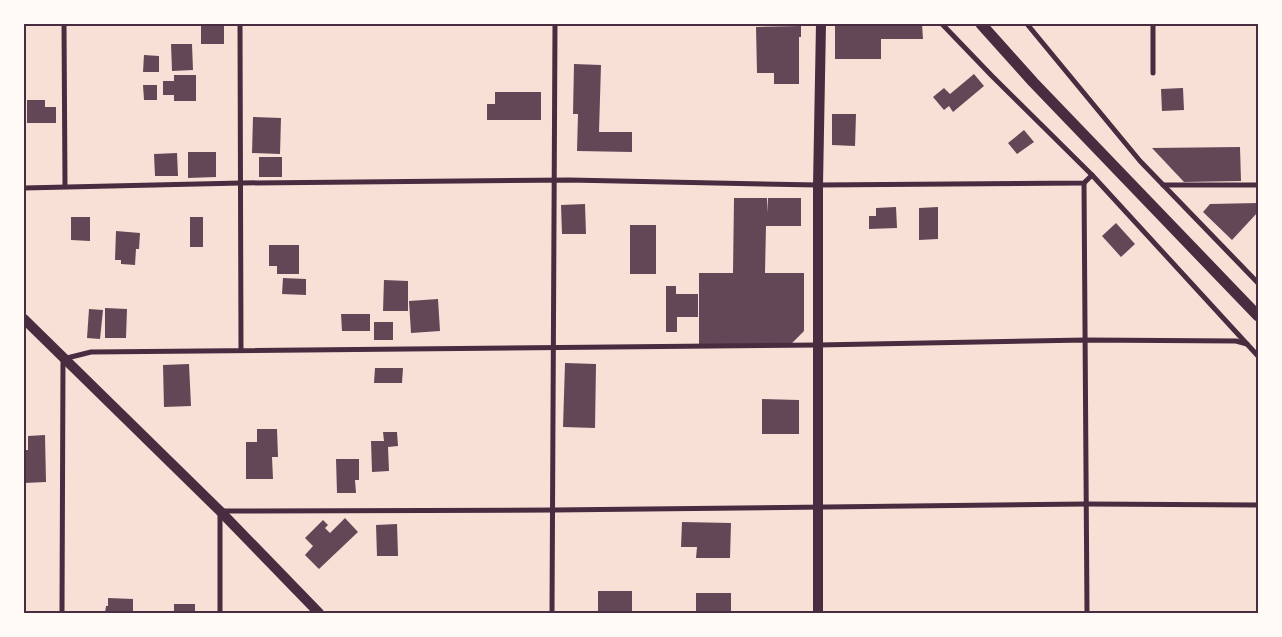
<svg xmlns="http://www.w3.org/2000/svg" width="1282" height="637" font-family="'Nunito Sans',sans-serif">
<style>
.building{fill:#644757}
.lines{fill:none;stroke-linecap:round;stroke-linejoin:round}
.minor{stroke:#4a2c40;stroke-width:5}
.secondary{stroke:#4a2c40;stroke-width:10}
.trunk{stroke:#4a2c40;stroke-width:11}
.neatline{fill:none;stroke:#4a2c40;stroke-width:2}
</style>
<rect width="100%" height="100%" fill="#f7e1d7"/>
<!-- building -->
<g class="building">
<path d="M835,24H922L923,39H881V59H835Z"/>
<rect x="201" y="25" width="23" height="19"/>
<path d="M801,26V37H799V84H774V73H757L756,27Z"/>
<path d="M171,44H192L193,70L172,71Z"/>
<path d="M144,55L159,56V72H143Z"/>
<path d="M574,64L601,65L599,132H632V152L577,151L578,114H573Z"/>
<path d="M974,74L984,86L953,112L949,106L944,110L933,97L944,88L950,94Z"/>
<path d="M174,75H196V101H174V95H163V81H174Z"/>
<path d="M143,85H157V100H144Z"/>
<path d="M1183,88L1184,110L1162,111L1161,89Z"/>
<path d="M495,92H541V120H487V104H495Z"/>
<path d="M27,100H45V107H56V123H27Z"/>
<path d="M832,114H856L855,146L832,145Z"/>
<path d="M253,117L281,118L280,154L252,153Z"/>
<path d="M1024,130L1034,142L1017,154L1008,143Z"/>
<path d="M1240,147L1241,181L1184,182L1152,148Z"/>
<path d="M188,152H216V177L188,178Z"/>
<path d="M177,153L178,176H155L154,154Z"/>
<rect x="259" y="157" width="23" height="20"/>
<path d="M734,198H767V213L768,198H801V226H766L765,273H804V331L791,344H699V273H733Z"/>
<path d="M1258,203V212L1232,240L1203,212L1210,204Z"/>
<path d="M585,204L586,234H562L561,205Z"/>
<path d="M896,207L897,228L869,229V216H876V208Z"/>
<path d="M938,207V239L919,240V208Z"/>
<path d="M71,217H90V241L71,240Z"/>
<rect x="190" y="217" width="13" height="30"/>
<path d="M1116,223L1135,244L1121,257L1102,236Z"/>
<rect x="630" y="225" width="26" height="49"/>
<path d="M116,231L140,233L139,249H136L135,265L121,264V260H115Z"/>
<path d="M269,245H299V274H277V266H269Z"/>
<path d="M283,278L306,279V295L282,294Z"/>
<path d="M384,280L408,281V311H383Z"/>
<path d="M666,286H676V294H698V317H677V332H666Z"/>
<path d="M438,299L440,331L411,333L409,301Z"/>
<path d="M105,308L127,309L126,338H105Z"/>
<path d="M89,309L103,310L100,339L87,338Z"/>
<path d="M341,314H370V331H342Z"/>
<rect x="374" y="322" width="19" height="18"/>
<path d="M565,363L596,364L595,428L563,427Z"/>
<path d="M189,364L191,406L164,407L163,365Z"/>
<path d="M375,368H403L402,383H374Z"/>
<path d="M762,399L799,400V434H762Z"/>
<path d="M257,429H277L278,457H272L273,479H246V442H257Z"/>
<path d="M383,432H397L398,446L388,447L389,471L372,472L371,441H384Z"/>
<path d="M45,435L46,482L24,483V450H28V436Z"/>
<path d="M336,459H359V480H355L356,493H337Z"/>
<path d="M345,518L358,532L319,569L305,555L313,546L305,538L323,520L328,525L325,528L330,533Z"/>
<path d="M682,522L731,523L730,558H696L697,547H681Z"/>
<path d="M397,524L398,556H377L376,525Z"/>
<rect x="598" y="591" width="34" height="22"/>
<rect x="696" y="593" width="35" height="20"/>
<path d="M108,598L133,599V613H105L106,606H108Z"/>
<rect x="174" y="604" width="21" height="9"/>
</g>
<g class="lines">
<!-- minor -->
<g class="minor">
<path d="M64,24L65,186"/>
<path d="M240,24L241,350"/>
<path d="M942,24L992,76L1092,175L1258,356"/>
<path d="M1027,24L1140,161L1258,283"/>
<path d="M1153,24V73"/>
<path d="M1084,183L1087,613"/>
<path d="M1163,185H1258"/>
<path d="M24,188L241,183L569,180L818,185L1084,183L1092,175"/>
<path d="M62,613L63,359L91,352L818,345L1086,340L1236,341L1247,344"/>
<path d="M220,613V511L554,510L1086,504L1258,505"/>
<path d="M552,613L555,24"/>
</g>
<!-- secondary -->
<g class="secondary">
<path d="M24,319L220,511L319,613"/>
<path d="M818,613V185L821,24"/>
</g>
<!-- trunk -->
<path class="trunk" d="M981,24L1033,82L1258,316"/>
</g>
<!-- border -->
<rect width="1282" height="637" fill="none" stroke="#fffaf5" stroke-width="50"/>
<rect x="25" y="25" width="1232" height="587" class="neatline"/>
</svg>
